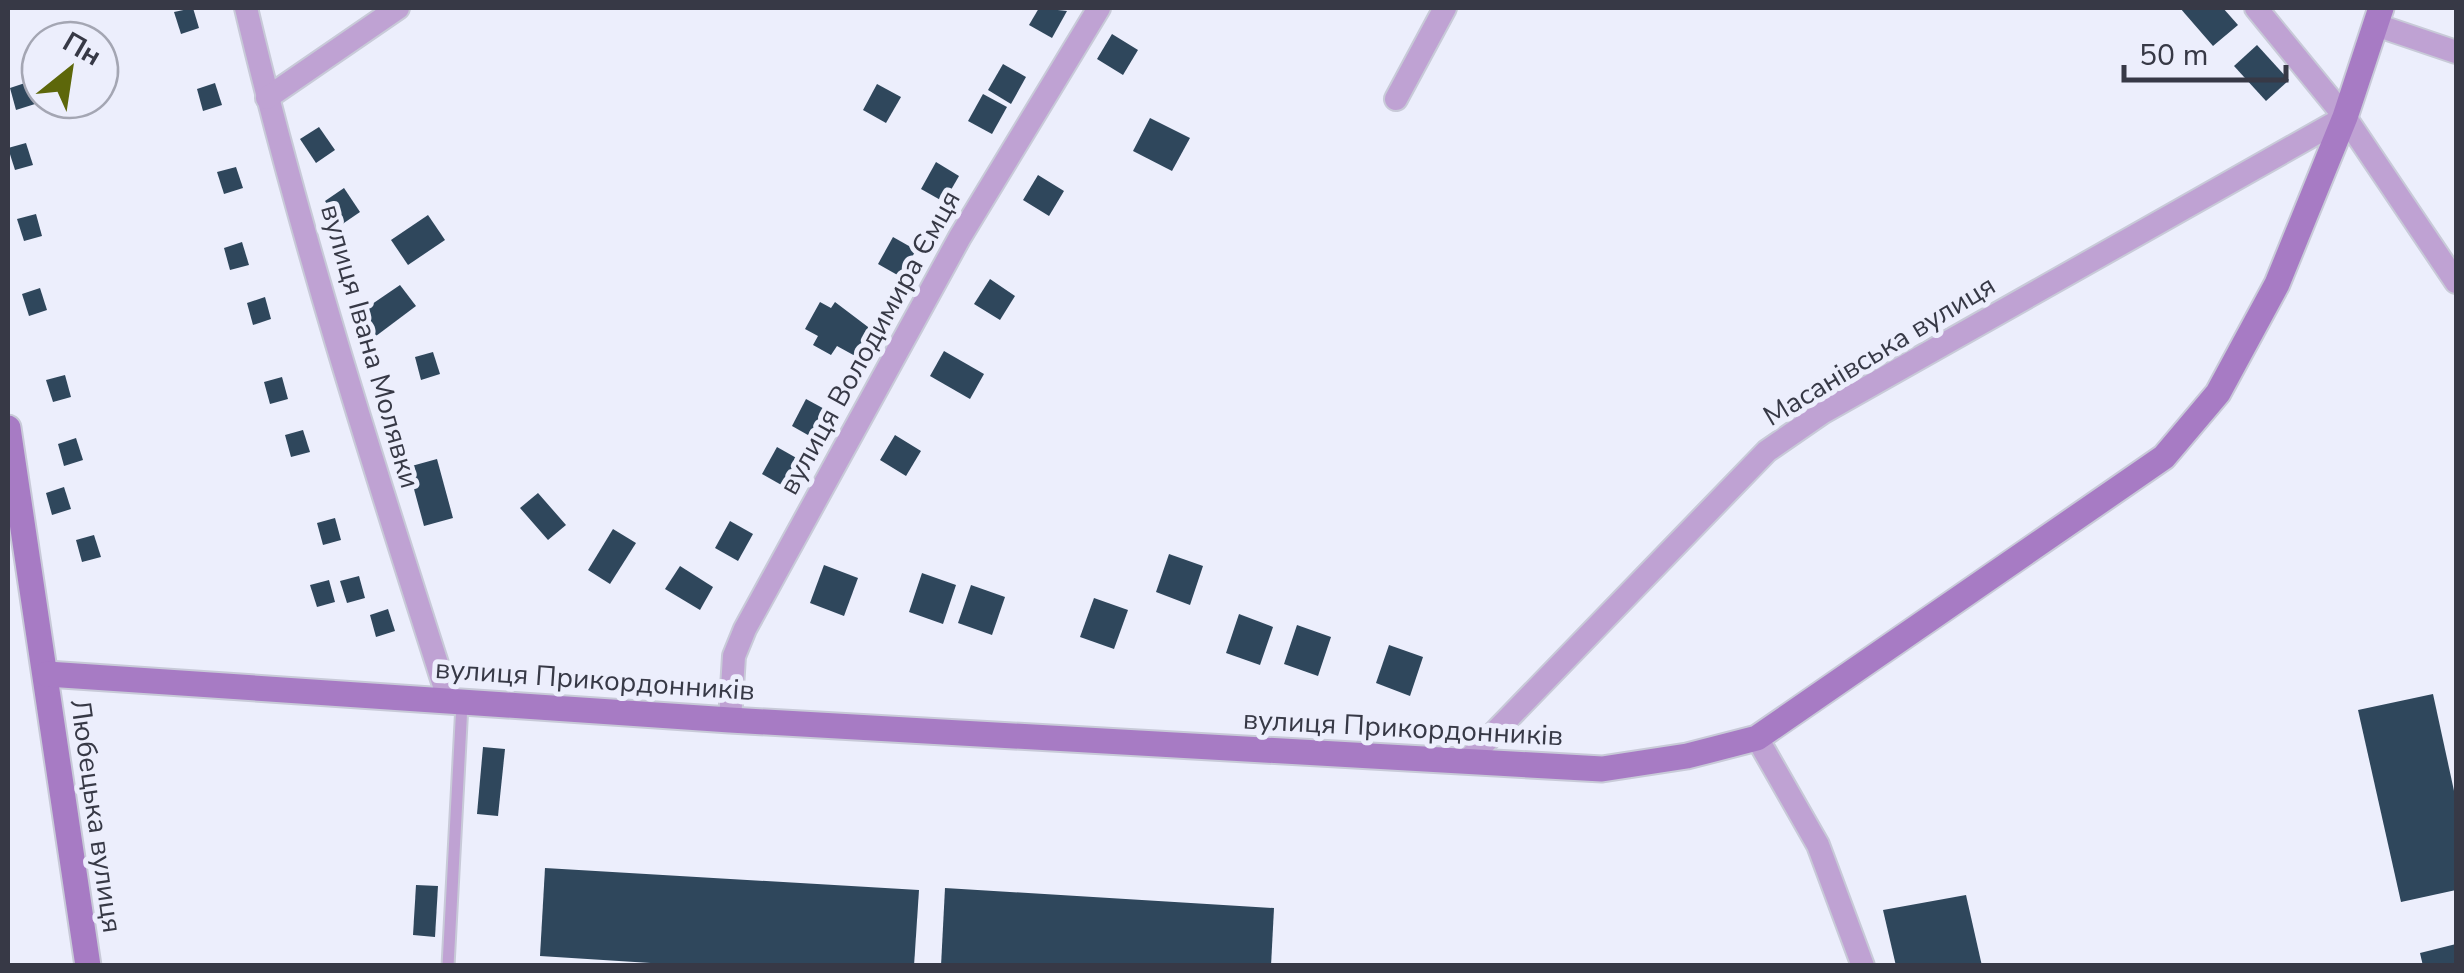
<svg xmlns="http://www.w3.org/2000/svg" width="2464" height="973" font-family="'Nunito Sans',sans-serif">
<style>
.building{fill:#2f475c}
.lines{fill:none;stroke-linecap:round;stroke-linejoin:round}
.lane-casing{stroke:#c8cad8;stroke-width:15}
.street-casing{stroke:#c8cad8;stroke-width:26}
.secondary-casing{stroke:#c8cad8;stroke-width:29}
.lane{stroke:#bfa2d3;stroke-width:11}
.street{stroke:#bfa2d3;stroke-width:22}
.secondary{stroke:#a77bc4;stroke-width:25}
.labels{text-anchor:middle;stroke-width:10;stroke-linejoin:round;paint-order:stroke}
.street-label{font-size:28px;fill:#373946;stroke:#eceefc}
</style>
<rect width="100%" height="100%" fill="#eceefc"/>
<!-- building -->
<g class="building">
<path d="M193,8L199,28L181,34L174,12Z"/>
<path d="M1039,8L1067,11L1052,38L1029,25Z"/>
<path d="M2180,8H2223L2238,25L2213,46Z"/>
<path d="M1112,34L1138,50L1123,75L1097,59Z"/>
<path d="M2257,45L2289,80L2266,101L2234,66Z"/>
<path d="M1003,64L1026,77L1011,104L988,90Z"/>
<path d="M28,82L35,104L16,110L10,88Z"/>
<path d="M215,83L222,105L203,111L197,89Z"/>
<path d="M877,84L901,97L886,123L863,110Z"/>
<path d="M983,94L1007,107L992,134L968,121Z"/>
<path d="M1150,118L1190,138L1172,171L1133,151Z"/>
<path d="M319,127L335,150L316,163L300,139Z"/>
<path d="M26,143L33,165L15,170L8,148Z"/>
<path d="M936,162L959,176L944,202L921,189Z"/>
<path d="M236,167L243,188L224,194L217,172Z"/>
<path d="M1038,175L1064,191L1049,216L1023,200Z"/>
<path d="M344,188L360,212L341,225L325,201Z"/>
<path d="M36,214L42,236L24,241L17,219Z"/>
<path d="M428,215L445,240L408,265L391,240Z"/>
<path d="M893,237L916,250L901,277L878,264Z"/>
<path d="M242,242L249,265L230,270L224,248Z"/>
<path d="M990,279L1015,296L1000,320L974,304Z"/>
<path d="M400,285L416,306L372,339L356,315Z"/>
<path d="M40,288L47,310L29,316L22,294Z"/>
<path d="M265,297L271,319L253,325L247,303Z"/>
<path d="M820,302L831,308L835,302L872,330L857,357L837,346L831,355L813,345L818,336L805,329Z"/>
<path d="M944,351L984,374L970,399L930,376Z"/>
<path d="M433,352L440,374L421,380L415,357Z"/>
<path d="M65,375L71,397L53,402L46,380Z"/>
<path d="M282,377L288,399L270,404L264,382Z"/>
<path d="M806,399L830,412L815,439L792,426Z"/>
<path d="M303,430L310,452L291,457L285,435Z"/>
<path d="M895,435L921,451L906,476L880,460Z"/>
<path d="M76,438L83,460L64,466L58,444Z"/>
<path d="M777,447L800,460L785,487L762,474Z"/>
<path d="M437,459L453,518L424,526L408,467Z"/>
<path d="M64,487L71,509L52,515L46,493Z"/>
<path d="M538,493L566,525L548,540L520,508Z"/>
<path d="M335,518L341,540L323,545L317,523Z"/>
<path d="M730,521L753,534L738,561L715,548Z"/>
<path d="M613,529L636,543L610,584L588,570Z"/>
<path d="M94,535L101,557L82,562L76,540Z"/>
<path d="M1169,554L1203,566L1190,605L1156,592Z"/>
<path d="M824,565L858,578L844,616L810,603Z"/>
<path d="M680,566L713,587L700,610L665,589Z"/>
<path d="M922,573L956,585L943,624L909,612Z"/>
<path d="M359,576L365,598L347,603L340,581Z"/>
<path d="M329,580L335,602L317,607L310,585Z"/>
<path d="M971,585L1005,597L992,635L958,623Z"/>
<path d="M1094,598L1128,610L1114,649L1080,637Z"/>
<path d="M388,609L395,631L376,637L370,615Z"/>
<path d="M1239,614L1273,627L1260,665L1226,653Z"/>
<path d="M1297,625L1331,637L1318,676L1284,664Z"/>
<path d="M1389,645L1423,657L1410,696L1376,683Z"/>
<path d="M2433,694L2456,800V890L2401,902L2358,710Z"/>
<path d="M483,747L505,749L498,816L477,814Z"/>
<path d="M545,868L919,890L914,966H698L540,956Z"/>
<path d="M416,885L438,886L435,937L413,935Z"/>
<path d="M945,888L1274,908L1271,966H941Z"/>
<path d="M1966,895L1982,966H1896L1883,910Z"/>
<path d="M2456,944V966H2423L2420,953Z"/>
</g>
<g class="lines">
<defs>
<path id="lane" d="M448,966L462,704"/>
<g id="street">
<path d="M246,8C301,241 375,470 448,698"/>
<path d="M2376,25L2456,52"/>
<path d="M267,98L398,8"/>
<path d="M1396,99L1445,8"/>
<path d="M2345,117L2456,282"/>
<path d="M730,720L734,656L745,629L960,237L1099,8"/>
<path d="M1757,738L1818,845L1863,966"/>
<path d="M1467,761L1767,451L1822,413L2345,117L2256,8"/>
</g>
<g id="secondary">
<path d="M8,428L88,966"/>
<path d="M47,674L730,720L1602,769L1687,756L1757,738L2164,457L2218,393L2277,284L2345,117L2381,8"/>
</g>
</defs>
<!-- lane casing -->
<use href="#lane" class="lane-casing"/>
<!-- street casing -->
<use href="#street" class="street-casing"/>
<!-- secondary casing -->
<use href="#secondary" class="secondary-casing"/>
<!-- lane -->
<use href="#lane" class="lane"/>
<!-- street -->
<use href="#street" class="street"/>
<!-- secondary -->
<use href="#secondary" class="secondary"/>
</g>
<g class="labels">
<!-- street labels -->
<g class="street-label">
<text transform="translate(869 342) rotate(-61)" y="10">вулиця Володимира Ємця</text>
<text transform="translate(371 346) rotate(74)" y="10">вулиця Івана Молявки</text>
<text transform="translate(1879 350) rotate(-31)" y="10">Масанівська вулиця</text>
<text transform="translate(595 679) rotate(4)" y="10">вулиця Прикордонників</text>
<text transform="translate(1403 727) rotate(3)" y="10">вулиця Прикордонників</text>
<text transform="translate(97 816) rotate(82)" y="10">Любецька вулиця</text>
</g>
</g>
<!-- border -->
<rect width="2464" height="973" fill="none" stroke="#373946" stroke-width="20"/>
<!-- north arrow -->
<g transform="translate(70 70) rotate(30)"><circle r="48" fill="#eceefc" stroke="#a4a6b3" stroke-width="2.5"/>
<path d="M0-8L18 38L0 25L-18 38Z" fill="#5d670a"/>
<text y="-15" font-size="28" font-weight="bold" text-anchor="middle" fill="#373946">Пн</text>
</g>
<!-- scale -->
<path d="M2124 65v15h162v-15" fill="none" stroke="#373946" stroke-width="5"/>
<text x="2139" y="65" font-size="30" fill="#373946" stroke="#eceefc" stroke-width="8" paint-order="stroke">50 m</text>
</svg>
